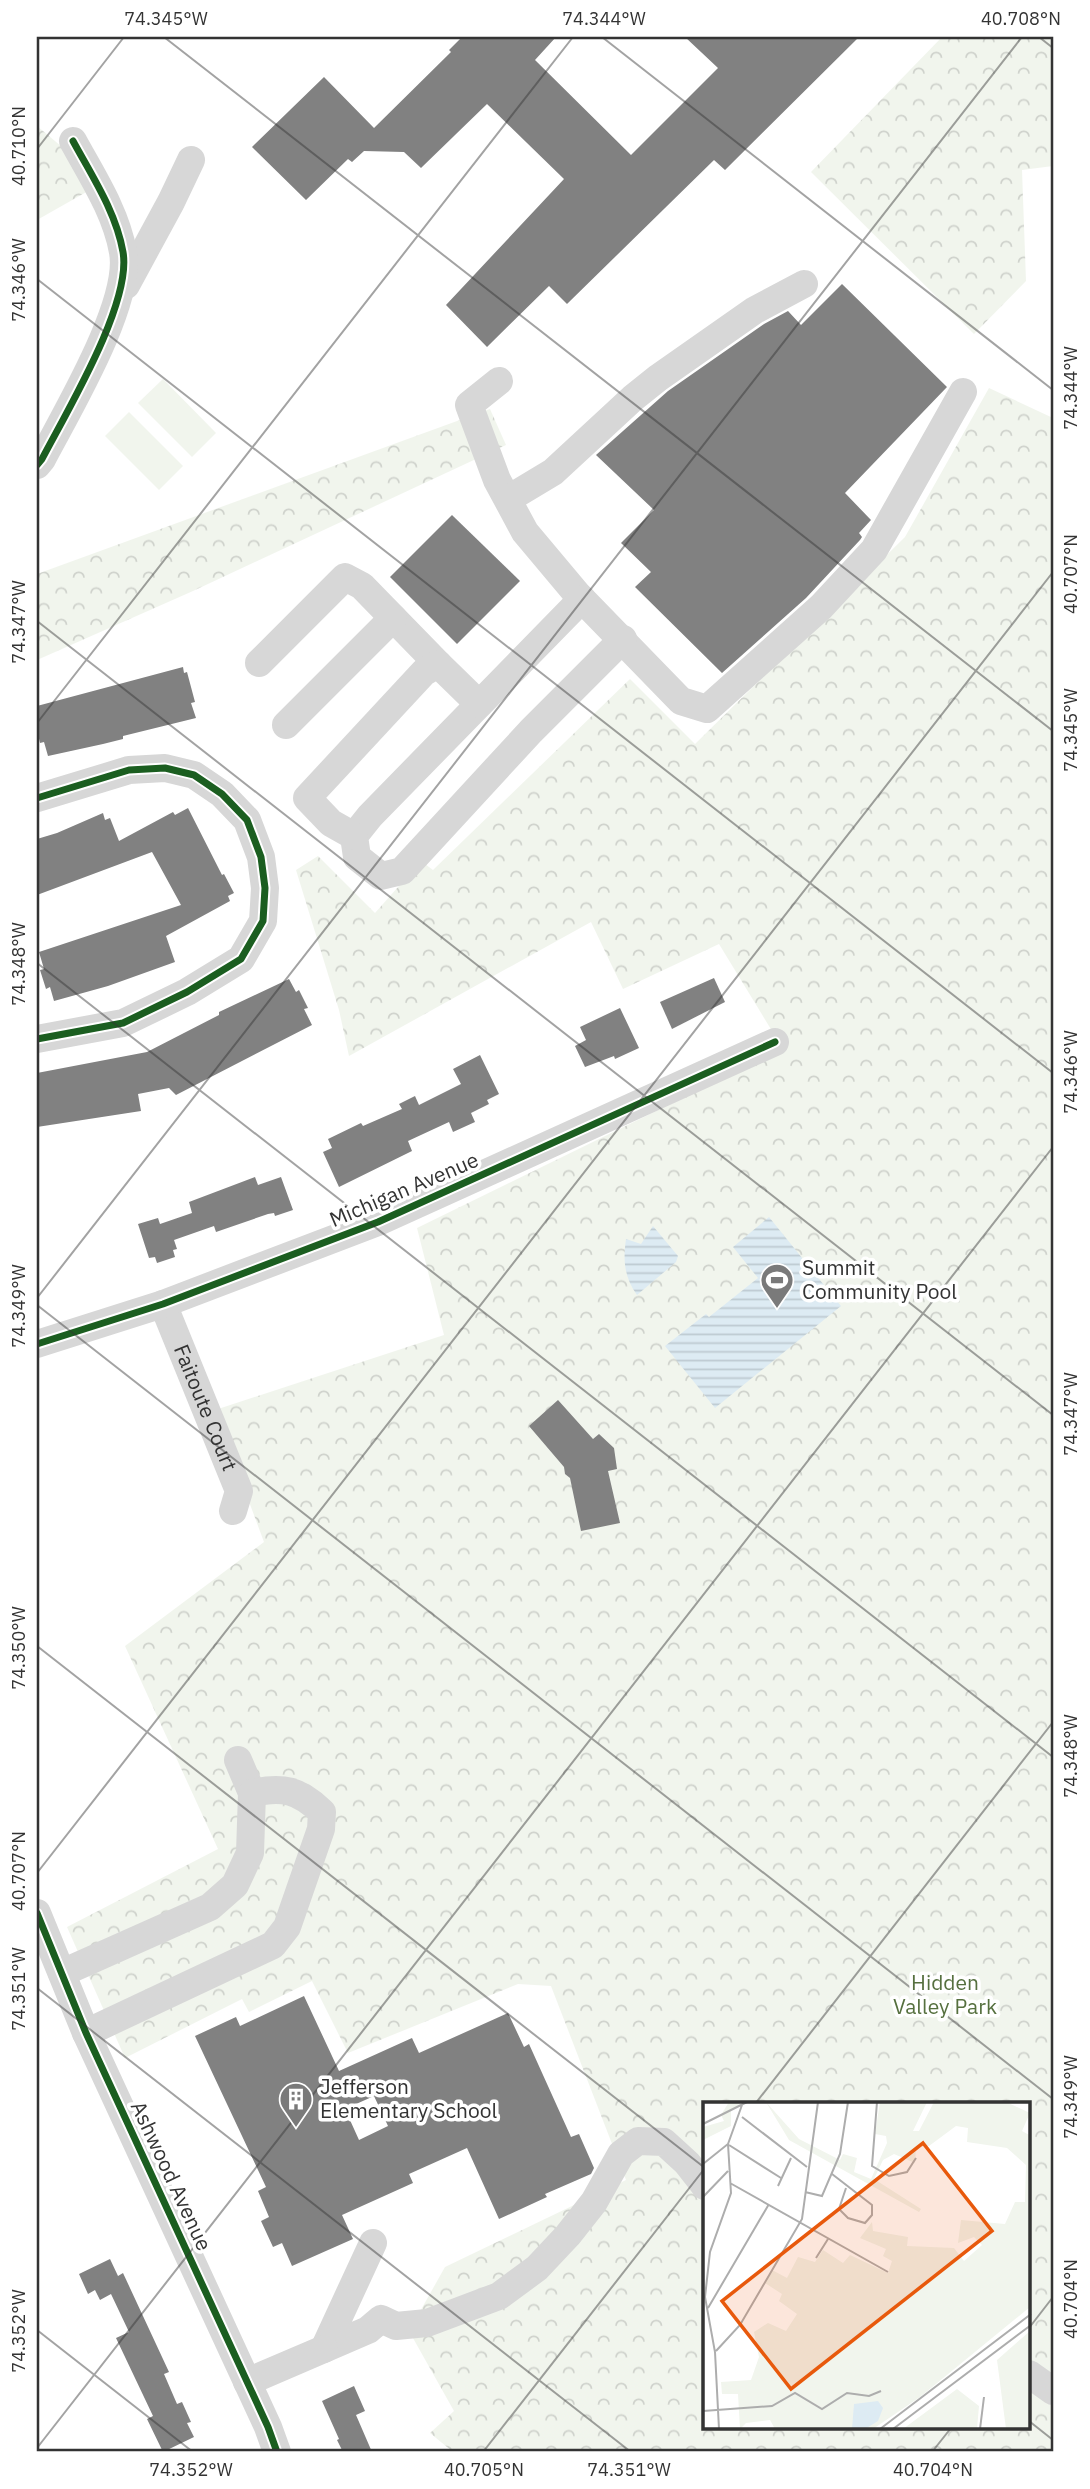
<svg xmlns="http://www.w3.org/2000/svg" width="1090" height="2489" font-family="'IBM Plex Sans',sans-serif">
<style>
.green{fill:#f1f5ed}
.forest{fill:url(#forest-crowns);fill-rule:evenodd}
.water{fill:url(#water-rules)}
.building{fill:#818181;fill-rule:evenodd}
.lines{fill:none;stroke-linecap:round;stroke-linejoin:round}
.minor{stroke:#d7d7d7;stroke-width:28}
.cycleway-casing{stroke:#fff;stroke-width:11}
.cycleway{stroke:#1b5e20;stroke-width:7}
.ticks{fill:none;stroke:#333;stroke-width:2;stroke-opacity:0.45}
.labels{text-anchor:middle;stroke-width:7;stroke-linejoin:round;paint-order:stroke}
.street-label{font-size:21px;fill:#333;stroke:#fff}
.poi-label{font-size:21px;fill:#333;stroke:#fff;text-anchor:start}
.park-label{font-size:21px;fill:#56703f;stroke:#fff}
.inset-road{fill:none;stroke:#adadad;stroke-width:2}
.view{fill:#e8590c;fill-opacity:0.15;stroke:#e8590c;stroke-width:3.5}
.inset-edge{fill:none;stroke:#333;stroke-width:3.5}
.neatline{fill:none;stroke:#333;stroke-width:2.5}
.ticks-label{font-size:18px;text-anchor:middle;fill:#333}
</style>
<defs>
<pattern id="forest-crowns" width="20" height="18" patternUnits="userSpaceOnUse" patternTransform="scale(1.75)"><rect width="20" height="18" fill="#f1f5ed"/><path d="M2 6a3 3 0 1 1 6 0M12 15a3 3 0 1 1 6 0" fill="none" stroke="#cfd2cc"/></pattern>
<pattern id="water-rules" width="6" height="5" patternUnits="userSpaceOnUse" patternTransform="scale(1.75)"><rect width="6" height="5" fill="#ddebf3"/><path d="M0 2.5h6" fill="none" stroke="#becad1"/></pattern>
</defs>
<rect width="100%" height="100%" fill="#fff"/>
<!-- green -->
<g class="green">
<path d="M163,379L216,433L192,457L138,403Z"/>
<path d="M129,412L183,466L159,490L105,436Z"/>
</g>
<!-- forest -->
<g class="forest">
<path d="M942,37H1053V166L1022,170L1026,281L974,334L811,172Z"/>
<path d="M37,126L104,182L37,220Z"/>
<path d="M989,388L1053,418V2452H453L430,2433L454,2411L409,2331L445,2267L626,2180L551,1986L518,1984L348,2053L312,1981L249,2012L242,1999L125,2058L67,1927L218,1849L125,1646L264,1542L215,1410L444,1335L417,1228L783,1049L719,944L623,989L591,922L349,1056L339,1010L296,870L318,856L375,913L421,861L433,870L630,679L695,744L905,537ZM705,2104H1029V2428H705Z"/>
<path d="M490,409L506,445L193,591L37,660V574Z"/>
</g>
<!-- water -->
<g class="water">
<path d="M769,1217L841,1306L715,1408L665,1346L706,1314L709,1317L758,1278L733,1247Z"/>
<path d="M653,1226L678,1256L676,1262L637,1295C624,1277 623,1260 626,1239L641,1244Z"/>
</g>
<!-- building -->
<g class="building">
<path d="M462,37H556L535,60L631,155L718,68L685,37H859L725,170L714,160L567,304L549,286L487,347L446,305L564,179L487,104L421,168L404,152L364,151L352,162L348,159L306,200L252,147L324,77L374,128L451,52L449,50Z"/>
<path d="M842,284L947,387L845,493L871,520L859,533L862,537L860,540L806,598L722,673L635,587L651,572L621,543L654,510L596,455L668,391L764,324L788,311L801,325Z"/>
<path d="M452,515L520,581L457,644L390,577Z"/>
<path d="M183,667L184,673L187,672L195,702L191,703L196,718L123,736V739L103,744L48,756L44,742L40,743L37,730V706Z"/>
<path d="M188,808L222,875L224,874L234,893L228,896L230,901L166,936L175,962L108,986L54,1001L50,987L46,989L40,970L44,969L39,952L181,905L152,852L37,895V839L57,833L103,813L105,820L110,818L119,841L173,812L175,815Z"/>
<path d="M714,978L725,1002L672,1029L660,1002Z"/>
<path d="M289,979L296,992L299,990L308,1008L304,1009L312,1025L176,1095L169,1088L138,1094L141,1111L37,1127V1073L147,1052L219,1015V1012L238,1003Z"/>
<path d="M620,1008L639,1048L615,1059L614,1056L585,1067L575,1046L586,1040L580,1027Z"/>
<path d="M480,1055L499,1094L487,1100L489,1104L471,1113L475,1122L453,1132L449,1122L408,1141L412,1151L339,1187L323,1152L332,1148L328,1139L361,1123L363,1126L402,1109L399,1104L415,1096L419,1105L461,1084L453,1069Z"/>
<path d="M255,1177L258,1185L281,1177L293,1210L275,1216L274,1213L268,1214L216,1232L214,1226L174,1240L177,1249L173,1250L175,1257L157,1263L155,1257L149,1258L138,1224L158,1218L160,1224L192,1213L189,1202Z"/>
<path d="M558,1400L593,1439L599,1434L614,1448L617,1469L608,1471L620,1523L581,1531L570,1478L565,1474L564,1467L529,1426Z"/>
<path d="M304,1996L339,2071L412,2038L419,2053L508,2013L524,2047L529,2044L571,2137L579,2134L594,2168L591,2174L545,2194L547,2197L499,2219L467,2148L409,2174L413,2183L342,2215L353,2239L292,2266L282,2243L273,2247L261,2221L269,2217L258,2191L266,2187L195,2036L236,2017L240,2026ZM374,2096L388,2126L359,2140L345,2109Z"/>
<path d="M110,2259L118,2276L123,2273L169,2372L164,2374L177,2404L182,2402L191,2422L187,2423L194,2437L163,2452L147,2419L153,2416L116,2338L129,2332L111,2294L100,2300L95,2290L88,2294L79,2274Z"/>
<path d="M354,2386L365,2411L356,2415L372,2452H343L337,2440L339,2439L322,2401Z"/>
</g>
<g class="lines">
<!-- minor -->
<g class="minor">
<path d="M126,285L171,202L191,160"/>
<path d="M499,381L469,405L497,480L525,532L577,594L681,701L707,709L821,607L874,550L963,392"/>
<path d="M37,465L42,459C67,411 132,303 123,252C116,212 92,176 73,141"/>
<path d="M508,499L553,472L633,398L658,378L755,310L804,284"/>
<path d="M582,599L370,816L354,836L357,857L381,876L402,871L531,731L623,639"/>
<path d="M259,663L345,577L362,586L438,664"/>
<path d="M286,725L393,618"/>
<path d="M37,798L129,770L165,768L194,775L222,794L247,820L261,857L265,888L263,921L241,959L187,992L123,1023L37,1039"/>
<path d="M354,836L331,823L307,798L424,672L438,664L479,704"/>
<path id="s1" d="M163,1304L239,1491L233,1511"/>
<path d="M37,1344L163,1304L378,1222L775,1042"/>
<path d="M37,1913L86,2033L268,2427L277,2452"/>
<path d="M62,1973L210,1907L235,1885L250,1853L252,1793L238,1760"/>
<path d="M86,2033L273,1945L287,1927L321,1829L322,1812C299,1790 283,1786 252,1793"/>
<path d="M373,2243L324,2349L368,2330L381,2319L396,2326L427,2323L499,2296L537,2268L568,2235L594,2202L621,2154L638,2141L664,2142L687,2163L705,2186"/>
<path d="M1029,2374L1053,2391"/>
<path d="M247,2382L324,2349"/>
</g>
<defs>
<g id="cycleway">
<path d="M37,465L42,459C67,411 132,303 123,252C116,212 92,176 73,141"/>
<path d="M37,798L129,770L165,768L194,775L222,794L247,820L261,857L265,888L263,921L241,959L187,992L123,1023L37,1039"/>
<path d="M37,1344L163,1304L378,1222L775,1042"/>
<path d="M37,1913L86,2033L268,2427L277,2452"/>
</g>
</defs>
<!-- cycleway casing -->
<use href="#cycleway" class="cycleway-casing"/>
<!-- cycleway -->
<use href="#cycleway" class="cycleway"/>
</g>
<!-- ticks -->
<path class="ticks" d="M164,37L1053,731M602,37L1053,390M1039,37L1053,48M37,149L124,37M37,279L1053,1073M37,621L1053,1415M37,723L573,37M37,963L1053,1757M37,1298L1022,37M37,1305L1053,2099M37,1646L705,2168M37,1873L1053,572M37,1988L631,2452M755,2104L1053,1722M1029,2328L1053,2297M37,2330L193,2452M1029,2421L1053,2440M37,2448L1053,1147M483,2452L705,2168M932,2452L951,2428"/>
<!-- icons -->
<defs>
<symbol id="stadium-pin" viewBox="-11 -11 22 30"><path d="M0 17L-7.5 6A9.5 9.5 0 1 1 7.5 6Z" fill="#7a7a7a" stroke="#fff"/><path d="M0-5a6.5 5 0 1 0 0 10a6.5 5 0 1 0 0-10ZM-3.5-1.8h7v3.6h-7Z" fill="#fff"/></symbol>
<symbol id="building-pin" viewBox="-11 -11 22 30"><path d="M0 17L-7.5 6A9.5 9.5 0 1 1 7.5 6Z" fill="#7a7a7a" stroke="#fff"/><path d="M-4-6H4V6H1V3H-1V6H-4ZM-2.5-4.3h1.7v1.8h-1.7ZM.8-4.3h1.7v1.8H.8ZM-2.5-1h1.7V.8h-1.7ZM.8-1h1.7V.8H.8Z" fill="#fff"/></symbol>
</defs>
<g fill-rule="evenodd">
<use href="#stadium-pin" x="758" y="1261" width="38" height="52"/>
<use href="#building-pin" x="277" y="2080" width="38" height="52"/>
</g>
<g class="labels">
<!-- street labels -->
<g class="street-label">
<text transform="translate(404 1190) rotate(-23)" y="7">Michigan Avenue</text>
<text dy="7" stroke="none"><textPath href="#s1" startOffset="112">Faitoute Court</textPath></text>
<text transform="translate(171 2176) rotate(65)" y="7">Ashwood Avenue</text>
</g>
<!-- poi labels -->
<g class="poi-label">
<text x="802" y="1275">Summit<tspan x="802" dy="24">Community Pool</tspan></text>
<text x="320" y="2094">Jefferson<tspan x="320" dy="24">Elementary School</tspan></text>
</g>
<!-- park labels -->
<g class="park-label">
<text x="945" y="1990">Hidden<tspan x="945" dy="24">Valley Park</tspan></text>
</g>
</g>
<!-- overview -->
<g transform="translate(703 2102)">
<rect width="327" height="327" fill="#fff"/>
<path d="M26,0H39L28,9V24L0,38V25L21,19L18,13ZM63,0L96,37L137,58L140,52L154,56L151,70L168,77L184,41L183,34L172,32L177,0H224L210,29H216L231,0H303L327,11L319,29L328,34L327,205L217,295L170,327H72L67,318L43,321L37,327L35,292H19L18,280L48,278L56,255L51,230L65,221L83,229L94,212L76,199L79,192L62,181L69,168L84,176L95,155L112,160L120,148L140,161L147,153L185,171L189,159L180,154L183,147L157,136L169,120L170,129L205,135L204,144L251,146L261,159L279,143L271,135L255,141L258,118L302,122L312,100H322L323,63L304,46L264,40L265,26L253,24L226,44L213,45L212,61L191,52L180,58L171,77L218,107L216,110L86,38ZM327,229V327H303L294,258ZM254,287L276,304L274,327H200Z" fill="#f1f5ed"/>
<path d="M175,299L180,306L175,319L162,327H149L151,302Z" fill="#ddebf3"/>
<path class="inset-road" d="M174,0L169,64L186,74L204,70L213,56M39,15L104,65M0,22L44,0M26,43L78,76M0,62L25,42L39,3M129,72L169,103V113L162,121L145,116L136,107L143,86M27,81L185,170M75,84L88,56M102,90L119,94L137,52L145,0M0,95L25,69M113,156L125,137M5,206L66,102M13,249L37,223L99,117L115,0M0,309L69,304L92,291L119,307L144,291L166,294L178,289M16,327L12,250L2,195L7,150L28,91L25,42M177,327L328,212M190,327L328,223M277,327L281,295"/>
<path class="view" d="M220,41L289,129L88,287L19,199Z"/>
<rect width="327" height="327" class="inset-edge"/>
</g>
<!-- border -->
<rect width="1090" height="2489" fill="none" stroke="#ffffff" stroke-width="77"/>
<rect x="38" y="38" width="1014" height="2412" class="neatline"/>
<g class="ticks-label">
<text x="166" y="25">74.345°W</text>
<text x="604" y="25">74.344°W</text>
<text x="1021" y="25">40.708°N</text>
<text transform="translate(19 146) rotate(-90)" y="6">40.710°N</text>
<text transform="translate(19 280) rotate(-90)" y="6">74.346°W</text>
<text transform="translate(1071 388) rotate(-90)" y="6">74.344°W</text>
<text transform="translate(1071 574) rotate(-90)" y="6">40.707°N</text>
<text transform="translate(19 622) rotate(-90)" y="6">74.347°W</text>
<text transform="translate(1071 730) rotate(-90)" y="6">74.345°W</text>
<text transform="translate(19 964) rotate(-90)" y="6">74.348°W</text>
<text transform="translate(1071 1072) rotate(-90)" y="6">74.346°W</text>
<text transform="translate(19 1306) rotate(-90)" y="6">74.349°W</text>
<text transform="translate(1071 1414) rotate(-90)" y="6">74.347°W</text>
<text transform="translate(19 1648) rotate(-90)" y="6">74.350°W</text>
<text transform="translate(1071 1756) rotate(-90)" y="6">74.348°W</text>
<text transform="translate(19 1871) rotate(-90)" y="6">40.707°N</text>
<text transform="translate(19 1989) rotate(-90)" y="6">74.351°W</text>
<text transform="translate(1071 2097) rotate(-90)" y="6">74.349°W</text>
<text transform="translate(1071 2299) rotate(-90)" y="6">40.704°N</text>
<text transform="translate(19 2331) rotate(-90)" y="6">74.352°W</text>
<text x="191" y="2476">74.352°W</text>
<text x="484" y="2476">40.705°N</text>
<text x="629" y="2476">74.351°W</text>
<text x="933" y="2476">40.704°N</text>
</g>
</svg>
